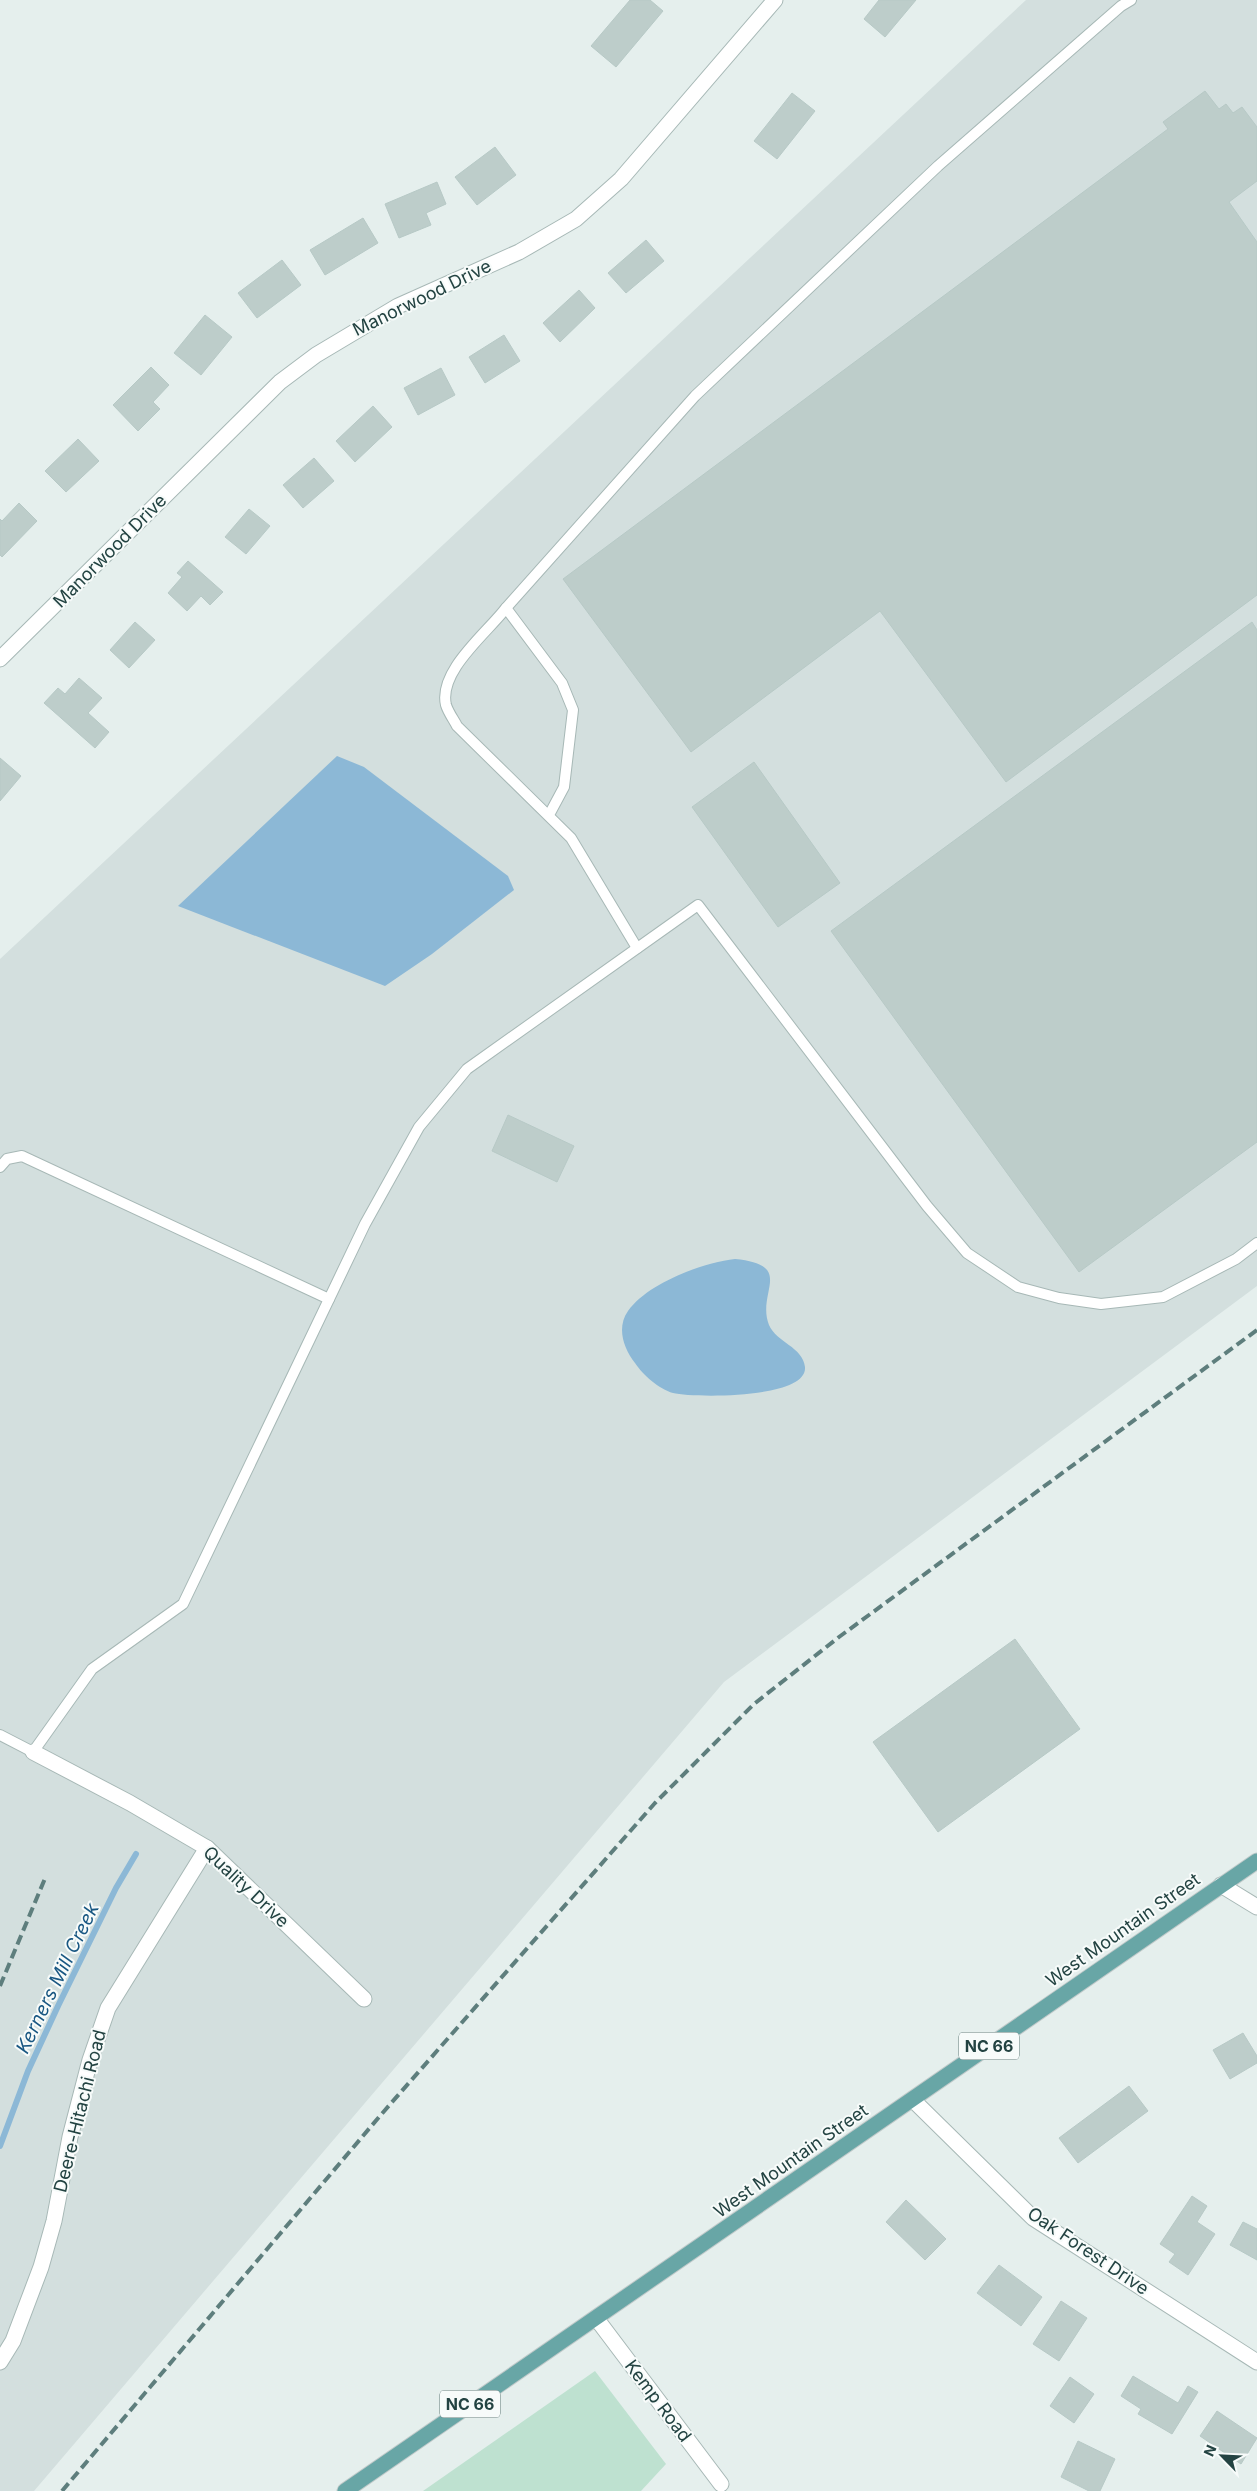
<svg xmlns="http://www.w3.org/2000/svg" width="1257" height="2491" font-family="Inter,sans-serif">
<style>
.built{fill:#d3dfde}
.green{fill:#bee1d0}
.water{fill:#8cb8d6}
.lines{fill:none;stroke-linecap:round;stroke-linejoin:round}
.stream{stroke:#8cb8d6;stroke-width:6}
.building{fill:#bdcdca;stroke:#b7c9c6}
.lane-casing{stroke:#a7b8b6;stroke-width:12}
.street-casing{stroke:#a7b8b6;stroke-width:17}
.primary-casing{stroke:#c1caca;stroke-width:17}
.lane{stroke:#fff;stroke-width:10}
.street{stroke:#fff;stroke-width:15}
.primary{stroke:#68a6a6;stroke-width:15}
.rail{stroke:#5e7e7d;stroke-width:4;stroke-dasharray:10 5;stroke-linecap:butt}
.labels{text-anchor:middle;stroke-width:4;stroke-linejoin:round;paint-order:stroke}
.shield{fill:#f7fbfa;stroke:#637a79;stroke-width:1}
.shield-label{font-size:16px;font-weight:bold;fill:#234342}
.street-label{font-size:18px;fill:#234342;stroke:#f7fbfa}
.water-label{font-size:19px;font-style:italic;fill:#195782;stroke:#f7fbfa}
</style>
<rect width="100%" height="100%" fill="#e5efed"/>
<!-- built -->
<path class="built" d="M1026,0H1257V1286L724,1682L34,2491H0V959Z"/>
<!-- green -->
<path class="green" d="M595,2371L666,2464L641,2491H423Z"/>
<!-- water -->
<g class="water">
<path d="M337,756L364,767L508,876L514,890L432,954L385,986L178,906Z"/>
<path d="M735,1259C796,1265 756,1292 769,1325C776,1342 803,1347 805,1367C808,1399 694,1398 673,1393C659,1389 643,1375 635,1363C624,1349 616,1328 628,1311C648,1283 702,1263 735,1259Z"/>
</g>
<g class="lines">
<!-- stream -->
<path class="stream" d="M0,2146L28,2071L58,2006L116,1888L136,1854"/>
</g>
<!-- building -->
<g class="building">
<path d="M630,0H650L663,11L616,67L591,46Z"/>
<path d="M879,0H916L885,37L864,19Z"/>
<path d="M1205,91L1219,109L1226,104L1233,113L1242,107L1257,127V181L1229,202L1257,242V595L1006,782L880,611L691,752L563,579L1168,129L1163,122Z"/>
<path d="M792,93L815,111L777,159L754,141Z"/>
<path d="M495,147L516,175L477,205L455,177Z"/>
<path d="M437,182L446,204L426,213L431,225L399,238L385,204Z"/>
<path d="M363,218L378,243L325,275L310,250Z"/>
<path d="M646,240L664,261L626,293L608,273Z"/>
<path d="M282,260L301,285L257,318L238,293Z"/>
<path d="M579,290L595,308L560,342L543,323Z"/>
<path d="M205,315L232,337L201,375L174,353Z"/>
<path d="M504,335L520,361L485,383L469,357Z"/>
<path d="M151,367L169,385L153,402L160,409L138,431L113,405Z"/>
<path d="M441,368L455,395L418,415L404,388Z"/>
<path d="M373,406L392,427L355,462L336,441Z"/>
<path d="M78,439L99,461L66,492L45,471Z"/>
<path d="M314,458L334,481L303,508L283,485Z"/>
<path d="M19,503L37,521L2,557L0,555V519L2,521Z"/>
<path d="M249,509L270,526L246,554L225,537Z"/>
<path d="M188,561L223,592L210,605L201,596L187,611L168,593L182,577L177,573Z"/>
<path d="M135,622L155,640L129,668L110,650Z"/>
<path d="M1252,622L1257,630V1142L1079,1272L831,931Z"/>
<path d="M79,678L102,698L88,713L109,732L95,748L44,703L58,688L65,694Z"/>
<path d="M0,758L21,776L0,801Z"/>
<path d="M754,762L840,883L778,927L692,807Z"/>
<path d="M508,1115L574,1146L557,1182L492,1151Z"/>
<path d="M1015,1639L1080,1729L938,1832L873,1742Z"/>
<path d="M1243,2033L1257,2056V2063L1230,2079L1213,2050Z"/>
<path d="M1129,2086L1148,2111L1078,2163L1059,2138Z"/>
<path d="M1192,2196L1207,2206L1197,2222L1215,2234L1188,2275L1169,2262L1175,2254L1160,2244Z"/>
<path d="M906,2200L946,2239L925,2260L886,2222Z"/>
<path d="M1243,2222L1257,2229V2260L1230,2245Z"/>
<path d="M999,2265L1042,2297L1021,2326L977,2293Z"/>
<path d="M1061,2301L1087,2318L1059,2361L1033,2344Z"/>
<path d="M1133,2376L1178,2403L1188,2386L1198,2392L1172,2434L1138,2414L1141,2409L1121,2396Z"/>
<path d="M1070,2377L1094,2394L1074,2423L1050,2406Z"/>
<path d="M1217,2411L1257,2438L1241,2464L1200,2436Z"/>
<path d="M1078,2441L1115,2459L1100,2491H1089L1061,2477Z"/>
</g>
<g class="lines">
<defs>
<g id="lane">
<path d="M506,608L695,396L938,166L1121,6L1131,0"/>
<path d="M549,815L564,787L573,710L562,683L506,608C487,633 438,671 446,705C448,712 454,720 457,726L571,838L637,948"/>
<path d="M0,1167L7,1159L22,1156L329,1299"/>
<path d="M0,1735L33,1752L92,1669L183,1604L365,1224L419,1127L467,1069L698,905L927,1206L967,1253L1018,1287L1059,1298L1101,1304L1163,1297L1236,1259L1257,1243"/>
</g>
<g id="street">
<path d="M0,659L280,382L316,355L398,306L519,252L576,219L621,179L775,0"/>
<path d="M33,1752L130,1803L207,1848L364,1999"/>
<path d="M1221,1885L1257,1907"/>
<path d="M913,2100L1033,2218L1257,2362"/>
<path d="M596,2318L721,2484"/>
<path d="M0,2362L13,2341L41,2267L54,2221L70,2137L90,2060L108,2008L207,1848"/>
</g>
<path id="primary" d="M345,2491L1257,1861"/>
</defs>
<!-- lane casing -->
<use href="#lane" class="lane-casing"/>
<!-- street casing -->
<use href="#street" class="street-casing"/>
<!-- primary casing -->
<use href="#primary" class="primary-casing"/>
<!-- lane -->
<use href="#lane" class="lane"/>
<!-- street -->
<use href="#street" class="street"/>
<!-- primary -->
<use href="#primary" class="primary"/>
<!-- rail -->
<g class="rail">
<path d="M0,1986L46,1876"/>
<path d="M62,2491L379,2117L479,2003L655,1803L754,1704L839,1637L1257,1330"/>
</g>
</g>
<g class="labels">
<!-- shield labels -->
<g class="shield">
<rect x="959" y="2032.5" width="60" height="27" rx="4"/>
<rect x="440" y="2390.5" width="60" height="27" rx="4"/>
</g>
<g class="shield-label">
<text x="989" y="2052">NC 66</text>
<text x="470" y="2410">NC 66</text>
</g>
<!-- street labels -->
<g class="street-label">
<text transform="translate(422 298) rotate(-26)" y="6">Manorwood Drive</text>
<text transform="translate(110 551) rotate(-45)" y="6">Manorwood Drive</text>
<text transform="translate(246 1887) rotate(43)" y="6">Quality Drive</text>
<text transform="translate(1123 1930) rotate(-35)" y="6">West Mountain Street</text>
<text transform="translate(80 2111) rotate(-76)" y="6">Deere-Hitachi Road</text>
<text transform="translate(791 2161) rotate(-35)" y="6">West Mountain Street</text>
<text transform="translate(1088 2251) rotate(34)" y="6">Oak Forest Drive</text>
<text transform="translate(658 2401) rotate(53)" y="6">Kemp Road</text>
</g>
<!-- water labels -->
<g class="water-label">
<text transform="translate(57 1978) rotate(-64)" y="7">Kerners Mill Creek</text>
</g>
</g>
<!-- north arrow -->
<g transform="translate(1222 2456) rotate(294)" stroke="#f7fbfa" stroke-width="4" paint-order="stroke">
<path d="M0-4L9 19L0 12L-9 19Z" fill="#234342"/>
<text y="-8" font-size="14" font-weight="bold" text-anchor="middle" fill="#234342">N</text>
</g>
</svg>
